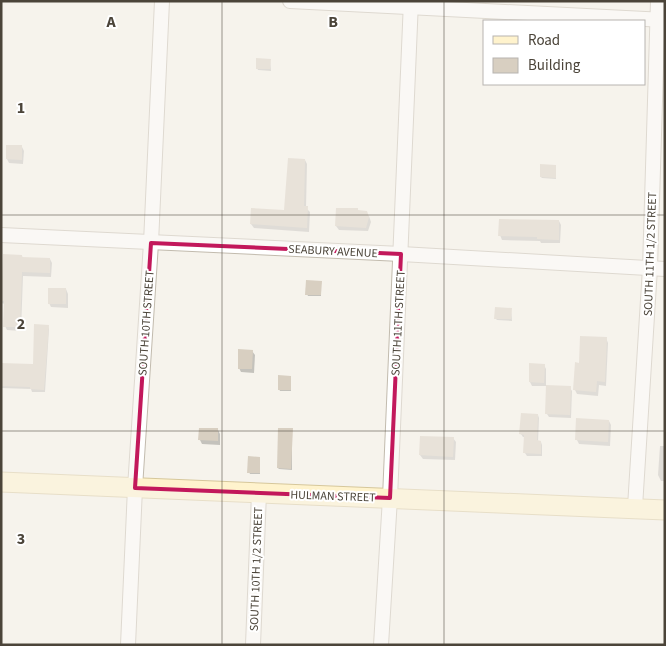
<svg xmlns="http://www.w3.org/2000/svg" width="666" height="646" font-family="'Source Sans 3',sans-serif">
<style>
.shadow{fill:#0003}
.building{fill:#d8cfc1}
.lines{fill:none;stroke-linecap:round;stroke-linejoin:round}
.street-casing{stroke:#c2bbae;stroke-width:16}
.secondary-casing{stroke:#d6c79b;stroke-width:21}
.street{stroke:#fff;stroke-width:14}
.secondary{stroke:#fff3cd;stroke-width:19}
.marked{fill:none;stroke:#c2185b;stroke-width:4;stroke-linejoin:round}
.grid{fill:none;stroke:#4b4439;stroke-width:1;stroke-opacity:0.55}
.labels{text-anchor:middle;stroke-width:4;stroke-linejoin:round;paint-order:stroke}
.street-label{font-size:12px;fill:#4b4439;stroke:#fff}
.grid-label{font-size:16px;text-anchor:middle;font-weight:bold;fill:#4b4439;stroke:#fff;stroke-width:4;stroke-linejoin:round;paint-order:stroke}
</style>
<rect width="100%" height="100%" fill="#f6f3ec"/>
<!-- shadow -->
<g class="shadow">
<path d="M270,60L271,71L258,70L257,68Z"/>
<path d="M544,84H565V85Z"/>
<path d="M22,147L24,151L23,164L9,163L7,159Z"/>
<path d="M305,160L307,164L306,208L310,212L309,232L254,228L251,224L285,211Z"/>
<path d="M555,166L556,179L542,178L541,177Z"/>
<path d="M358,212L369,216L371,222L368,231L339,230L336,226Z"/>
<path d="M559,221L561,225L560,243H541L540,241L502,240L500,235Z"/>
<path d="M22,256L23,258L50,259L52,263L51,277L23,276L21,331L7,330L5,326V304L1,303V286H3Z"/>
<path d="M321,282V296H308L307,294Z"/>
<path d="M66,289L68,294V308L51,307L49,303Z"/>
<path d="M511,309L512,321L497,320L496,319Z"/>
<path d="M48,326L49,329L45,392H32L31,389L1,388V364L34,365Z"/>
<path d="M606,338L608,343L606,386L599,385L598,396L577,394L575,390L576,364H580Z"/>
<path d="M252,351L255,355L254,373L241,372L239,368Z"/>
<path d="M544,365L546,369V386H532L530,382Z"/>
<path d="M290,377L291,391H280L279,389Z"/>
<path d="M570,388L572,391L571,418L549,417L547,414Z"/>
<path d="M538,415L539,418L538,442H541L542,445V456H527L525,453V437H523L521,434Z"/>
<path d="M609,421L611,425L610,446L579,444L577,440Z"/>
<path d="M292,429V470L279,469L278,468Z"/>
<path d="M218,430L220,434V445L202,444L200,440Z"/>
<path d="M453,438L456,442L455,460L423,459L420,455Z"/>
<path d="M660,446H665V481H661L658,475Z"/>
<path d="M260,458V474H250L249,472Z"/>
</g>
<!-- building -->
<g class="building">
<path d="M256,58L271,59L270,69H256Z"/>
<path d="M6,145H22V160L6,159Z"/>
<path d="M288,158L305,159L304,206H308L307,228L250,224L251,208L284,210Z"/>
<path d="M540,164L556,165V178L540,177Z"/>
<path d="M336,208H358V210L367,211L369,217L366,228L335,226Z"/>
<path d="M499,219L559,220V240L537,239V237L498,236Z"/>
<path d="M3,254L22,255V257L50,258V273L22,272L20,327H3L4,301H1Z"/>
<path d="M306,280L322,281L321,295H305Z"/>
<rect x="48" y="288" width="18" height="16"/>
<path d="M495,307L512,308L511,319H494Z"/>
<path d="M34,324L49,325L44,390L30,389V387L1,386V363L33,364Z"/>
<path d="M580,336L607,337L605,382L597,381L596,392L573,390L575,362L579,363Z"/>
<path d="M238,349L253,350L252,369H238Z"/>
<path d="M529,363L545,364L544,383L529,382Z"/>
<path d="M278,375L291,376V390H278Z"/>
<path d="M546,385L571,386L570,415L545,414Z"/>
<path d="M521,413L538,414L537,440L541,441V454L523,453L524,435L519,434Z"/>
<path d="M576,418L609,420L608,442L575,440Z"/>
<path d="M199,428H218V441L198,440Z"/>
<path d="M278,428H293L291,469L277,468Z"/>
<path d="M420,436L454,437L453,457L419,455Z"/>
<path d="M248,456L260,457V473H247Z"/>
</g>
<g class="lines">
<defs>
<g id="street">
<path d="M290,1L665,20"/>
<path d="M1,235L401,254L665,269"/>
<path d="M635,507L650,268L658,1"/>
<path d="M128,645L135,488L151,243L162,1"/>
<path d="M253,645L259,493"/>
<path d="M381,645L390,498L411,1"/>
</g>
<path id="secondary" d="M1,482L665,510"/>
</defs>
<!-- street casing -->
<use href="#street" class="street-casing"/>
<!-- secondary casing -->
<use href="#secondary" class="secondary-casing"/>
<!-- street -->
<use href="#street" class="street"/>
<!-- secondary -->
<use href="#secondary" class="secondary"/>
</g>
<!-- marked area -->
<path d="M0 0H666V646H0ZM151,243L401,254L390,498L135,488Z" fill="#f6f3ec" fill-opacity=".55" fill-rule="evenodd"/>
<path class="marked" d="M151,243L401,254L390,498L135,488Z"/>
<!-- grid -->
<path class="grid" d="M222,1V645M444,1V645M1,215H665M1,431H665"/>
<g class="labels">
<!-- street labels -->
<g class="street-label">
<text transform="translate(333 251) rotate(3)" y="4">SEABURY AVENUE</text>
<text transform="translate(650 254) rotate(-88)" y="4">SOUTH 11TH 1/2 STREET</text>
<text transform="translate(146 323) rotate(-86)" y="4">SOUTH 10TH STREET</text>
<text transform="translate(398 323) rotate(-87)" y="4">SOUTH 11TH STREET</text>
<text transform="translate(333 496) rotate(2)" y="4">HULMAN STREET</text>
<text transform="translate(256 569) rotate(-88)" y="4">SOUTH 10TH 1/2 STREET</text>
</g>
</g>
<g class="grid-label">
<text x="111" y="27">A</text>
<text x="333" y="27">B</text>
<text x="21" y="113">1</text>
<text x="21" y="329">2</text>
<text x="21" y="544">3</text>
</g>
<!-- border -->
<rect width="666" height="646" fill="none" stroke="#4b4439" stroke-width="5"/>
<!-- legend -->
<rect x="483" y="20" width="162" height="65" fill="#ffffff" stroke="#b7b4b0"/>
<rect x="493" y="36" width="25" height="8" fill="#fff3cd" stroke="#b7b4b0"/>
<text x="528" y="45" font-size="15" fill="#4b4439">Road</text>
<rect x="493" y="58" width="25" height="15" fill="#d8cfc1" stroke="#b7b4b0"/>
<text x="528" y="70" font-size="15" fill="#4b4439">Building</text>
</svg>
